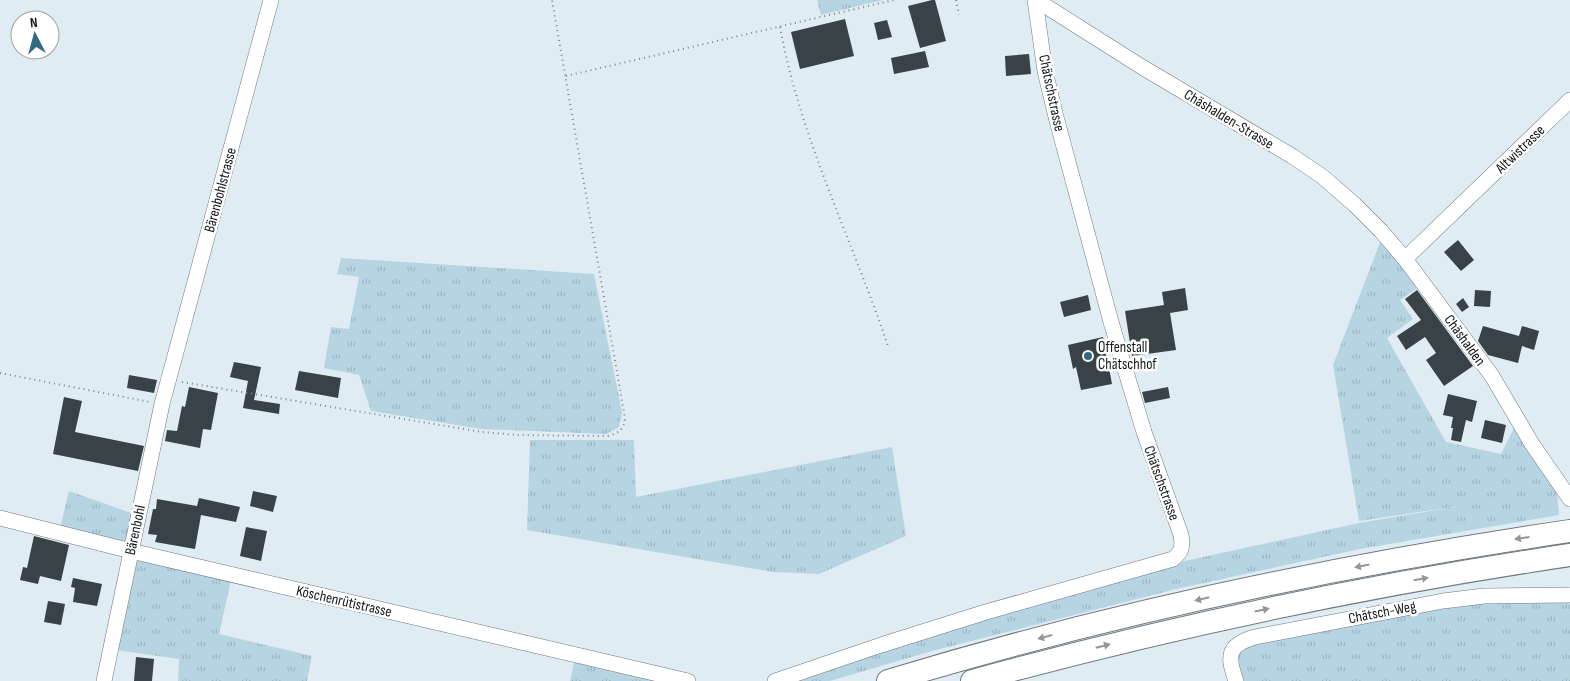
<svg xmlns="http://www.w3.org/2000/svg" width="1570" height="681" font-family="'Sofia Sans Condensed',sans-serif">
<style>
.grass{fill:url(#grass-tufts)}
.building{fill:#384247}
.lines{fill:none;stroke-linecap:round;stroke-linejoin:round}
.minor-casing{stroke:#6d787e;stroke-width:16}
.highway-casing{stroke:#6d787e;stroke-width:24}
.path{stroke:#7d858a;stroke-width:2;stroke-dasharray:1 4;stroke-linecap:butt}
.minor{stroke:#fff;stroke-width:15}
.highway{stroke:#fff;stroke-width:22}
.oneway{fill:#949697}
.poi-dot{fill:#326983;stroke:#fff;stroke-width:2}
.labels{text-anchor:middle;stroke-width:5;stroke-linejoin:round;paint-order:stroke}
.street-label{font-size:15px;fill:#121618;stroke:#fff}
.poi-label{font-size:15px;fill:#121618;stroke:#fff;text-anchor:start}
</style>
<defs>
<pattern id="grass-tufts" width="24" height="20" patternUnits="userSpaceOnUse" patternTransform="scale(1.25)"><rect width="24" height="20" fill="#b7d4e3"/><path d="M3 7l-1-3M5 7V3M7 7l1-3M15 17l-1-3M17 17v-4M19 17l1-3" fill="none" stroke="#9cb5c2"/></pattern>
</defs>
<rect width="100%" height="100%" fill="#e0ecf3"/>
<!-- grass -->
<g class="grass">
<path d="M817,0H883L821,15Z"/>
<path d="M1382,237L1419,287L1400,300L1413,319L1387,338L1446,442L1501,454L1515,426L1557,491L1559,515L1360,549L1176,589L932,651L830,681H788L899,643L1180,562L1359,523L1460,506L1359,521L1333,365Z"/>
<path d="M341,258L594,274L622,412L619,427L606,434L481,429L371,411L359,375L324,368L331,327L349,329L359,277L337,274Z"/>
<path d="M530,440H634L636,497L892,447L906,536L819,574L773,572L527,530Z"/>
<path d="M69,491L134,514L127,544L60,528Z"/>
<path d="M135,557L231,580L219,634L312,656L307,681H178L179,659L116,650Z"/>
<path d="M1519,602L1570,603V681H1239L1235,652L1245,642L1477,603Z"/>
<path d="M575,658L667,681H570Z"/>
</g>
<!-- building -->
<g class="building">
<path d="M932,0H935L946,41L920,48L908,6Z"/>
<path d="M845,19L854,56L800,69L791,32Z"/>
<path d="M887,20L892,37L878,40L874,23Z"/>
<path d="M925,51L929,67L894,74L891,58Z"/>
<path d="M1029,54L1031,74L1006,76L1005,56Z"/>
<path d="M1458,240L1474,260L1461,271L1444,252Z"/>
<path d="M1185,288L1188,310L1170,313L1176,350L1132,356L1125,311L1164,305L1162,292Z"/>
<path d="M1417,290L1473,366L1444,386L1426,360L1436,353L1425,337L1406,350L1397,336L1421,320L1405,299Z"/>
<path d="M1475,290L1491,291L1490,307L1474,306Z"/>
<path d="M1088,295L1091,310L1064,317L1060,302Z"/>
<path d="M1463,298L1469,307L1462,312L1456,304Z"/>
<path d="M1483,326L1519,336L1522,326L1539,331L1534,350L1522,346L1518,363L1488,355L1478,341Z"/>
<path d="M1103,337L1112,384L1081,390L1076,367L1073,369L1068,345Z"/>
<path d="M234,362L261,367L254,400L280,404L279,414L243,408L248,381L230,377Z"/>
<path d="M299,371L341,378L338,398L295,390Z"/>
<path d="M129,375L157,380L154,393L127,388Z"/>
<path d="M189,387L218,393L211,430L203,429L200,448L165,441L167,430L177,431L182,406L185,407Z"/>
<path d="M1168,387L1170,398L1145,403L1142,392Z"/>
<path d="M1448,394L1477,401L1472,422L1466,420L1461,442L1451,440L1453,428H1451L1453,417L1443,415Z"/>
<path d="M64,397L82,401L75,432L144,446L138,471L53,454Z"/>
<path d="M1485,420L1506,425L1502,443L1481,438Z"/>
<path d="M253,491L277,496L273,512L250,506Z"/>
<path d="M199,498L240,507L236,522L201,515L195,549L155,542L157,535L148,534L153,509H156L157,499L197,506Z"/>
<path d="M246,527L267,531L261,561L240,556Z"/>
<path d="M34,536L69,545L61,581L40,576L38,584L20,580L23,567L27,568Z"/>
<path d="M73,578L102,584L97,606L73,602L75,588L71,587Z"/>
<path d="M48,601L65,604L61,625L44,622Z"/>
<path d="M136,657L154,659L152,681H134Z"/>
</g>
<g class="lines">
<defs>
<g id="minor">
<path d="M1036,0L1142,67L1292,156L1323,177L1355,205L1381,231L1405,259L1492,376L1532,444L1570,499"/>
<path d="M1405,259L1570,100"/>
<path d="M0,518L131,551L688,681"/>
<path d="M104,681L162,404L271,0"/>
<path d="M775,681L881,645L986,612L1173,559C1182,552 1183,546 1181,535L1144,432L1111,322L1056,117L1045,71L1035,0"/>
<path d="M1236,681C1227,656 1227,645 1255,637L1443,601L1484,596L1570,595"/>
</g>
<g id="highway">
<path d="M888,681C1111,613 1340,565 1570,531"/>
<path d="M972,681C1169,627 1368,585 1570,555"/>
</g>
</defs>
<!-- minor casing -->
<use href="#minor" class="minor-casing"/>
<!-- highway casing -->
<use href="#highway" class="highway-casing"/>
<!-- path -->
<g class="path">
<path d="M956,0L959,15"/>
<path d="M780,27C800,138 852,239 888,346"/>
<path d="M566,76L894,0"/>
<path d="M0,373L150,402"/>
<path d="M182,382L482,432L518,435L609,436C620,432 624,429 625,418L552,0"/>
</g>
<!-- minor -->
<use href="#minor" class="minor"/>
<!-- highway -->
<use href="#highway" class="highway"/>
</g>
<!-- one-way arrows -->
<defs><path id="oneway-solid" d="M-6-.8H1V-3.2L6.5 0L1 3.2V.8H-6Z" transform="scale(1.25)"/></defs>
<g class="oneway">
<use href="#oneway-solid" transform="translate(1522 538) rotate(172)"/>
<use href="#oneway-solid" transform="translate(1362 566) rotate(169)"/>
<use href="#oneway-solid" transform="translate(1421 579) rotate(-10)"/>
<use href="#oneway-solid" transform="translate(1202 599) rotate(167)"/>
<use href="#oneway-solid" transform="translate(1262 610) rotate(-12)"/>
<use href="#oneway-solid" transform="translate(1045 637) rotate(165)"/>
<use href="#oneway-solid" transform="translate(1103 646) rotate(-14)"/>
</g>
<!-- markers -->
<circle class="poi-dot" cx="1088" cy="356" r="5"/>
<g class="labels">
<!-- street labels -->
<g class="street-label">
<text transform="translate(1052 93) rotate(78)" y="5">Chätschstrasse</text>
<text transform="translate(1229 119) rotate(31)" y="5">Chäshalden-Strasse</text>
<text transform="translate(1520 149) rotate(-44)" y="5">Altwistrasse</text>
<text transform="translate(220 190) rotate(-75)" y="5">Bärenbohlstrasse</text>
<text transform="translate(1465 340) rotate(54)" y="5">Chäshalden</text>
<text transform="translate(1162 483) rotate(70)" y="5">Chätschstrasse</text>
<text transform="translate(135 530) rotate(-78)" y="5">Bärenbohl</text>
<text transform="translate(344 601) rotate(13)" y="5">Köschenrütistrasse</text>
<text transform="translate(1382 612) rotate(-11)" y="5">Chätsch-Weg</text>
</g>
<!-- poi labels -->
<g class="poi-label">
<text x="1098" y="352">Offenstall<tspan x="1098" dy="17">Chätschhof</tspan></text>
</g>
</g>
<!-- north arrow -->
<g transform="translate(35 35) rotate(354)"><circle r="24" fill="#ffffff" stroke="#a0a2a3"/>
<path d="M0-4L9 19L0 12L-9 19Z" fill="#326983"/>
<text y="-8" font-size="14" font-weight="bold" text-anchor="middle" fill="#121618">N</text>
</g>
</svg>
